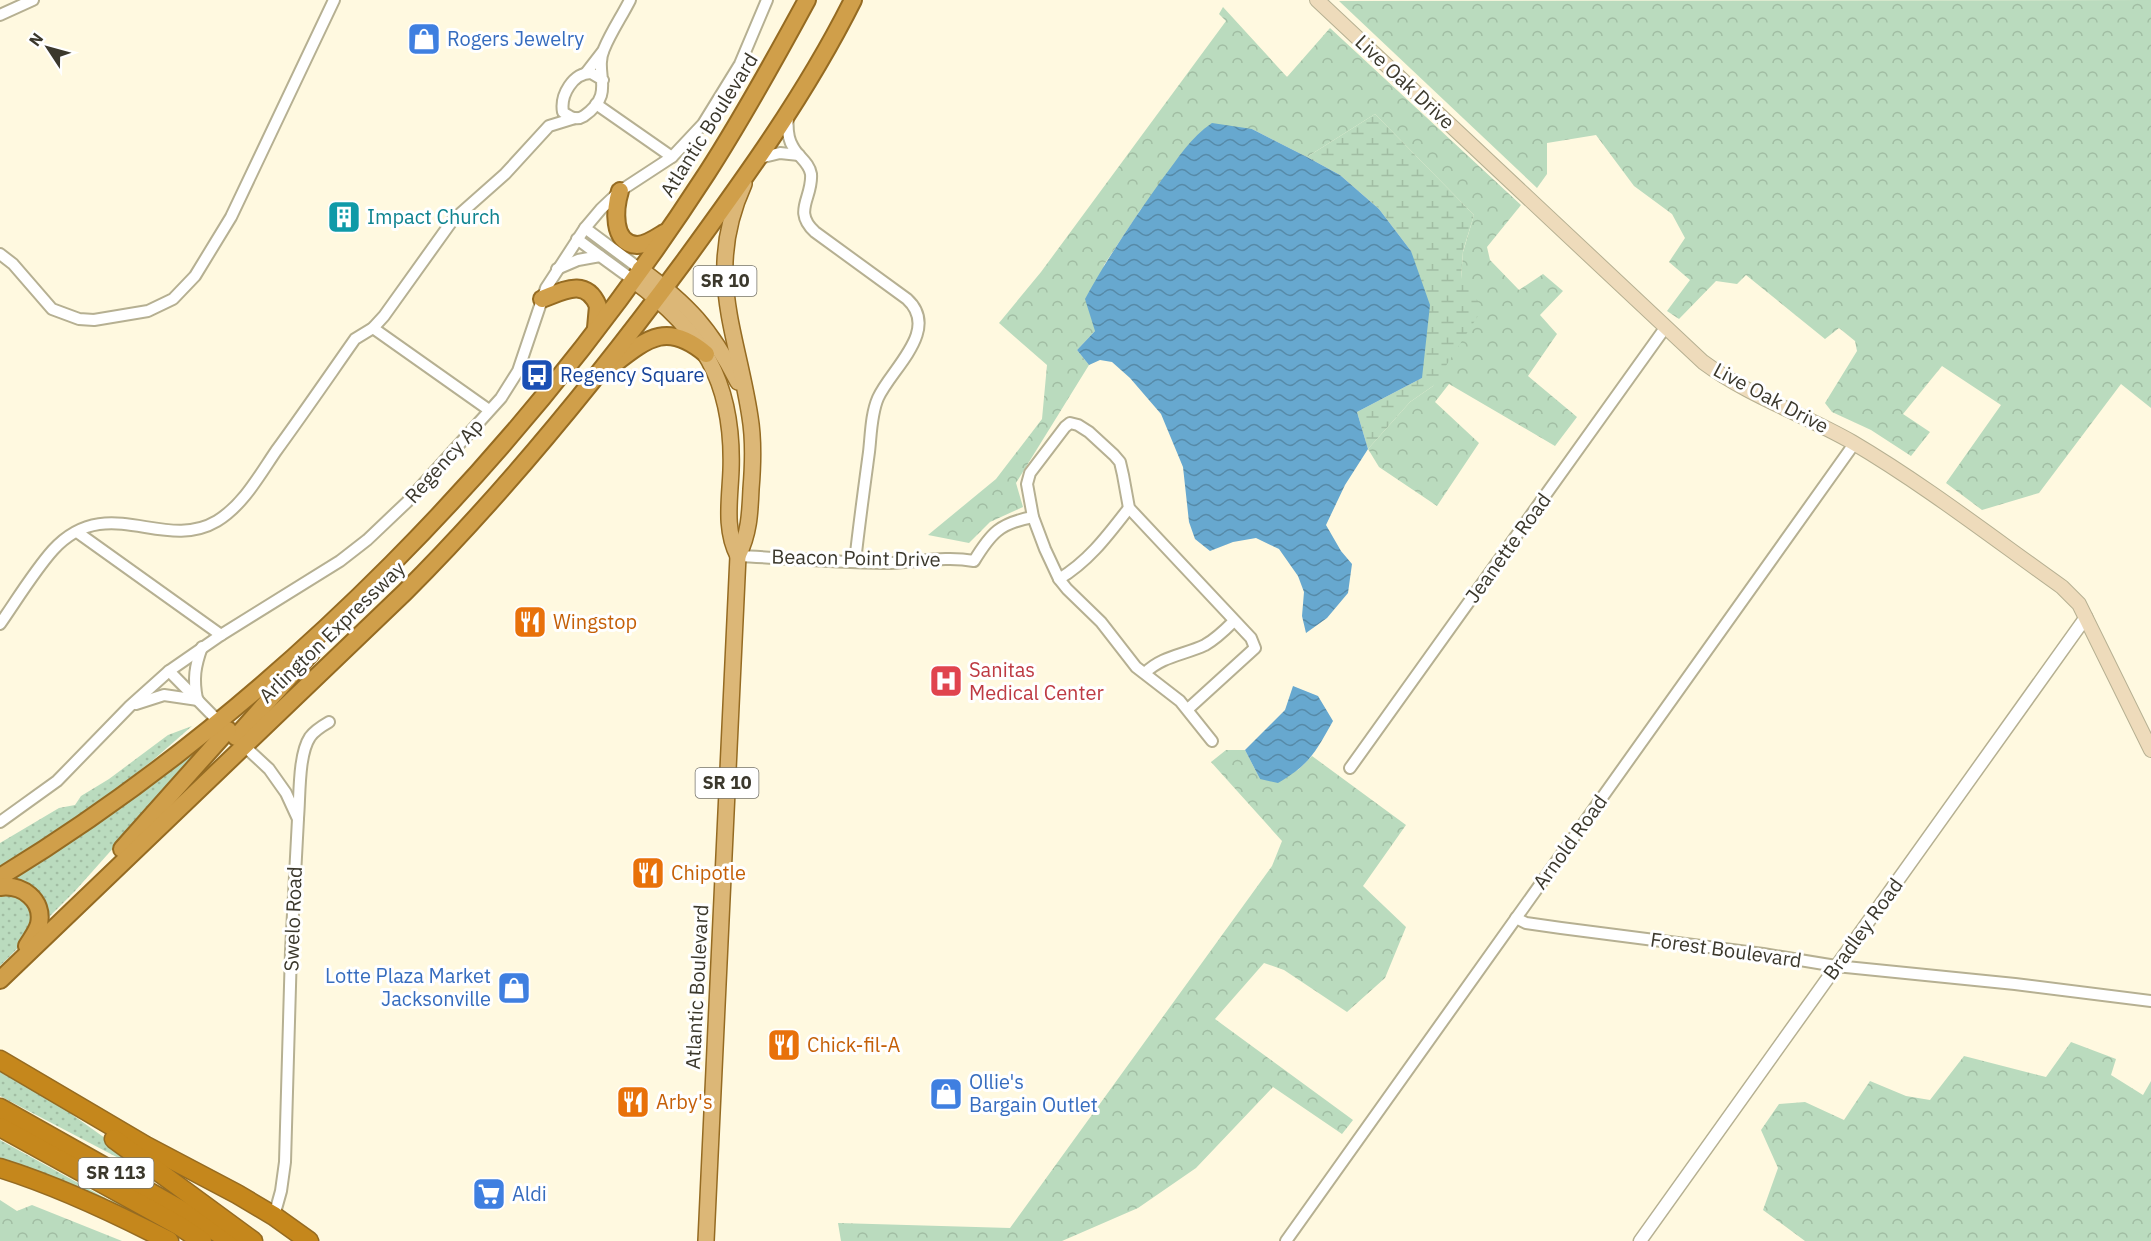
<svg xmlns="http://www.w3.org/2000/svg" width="2151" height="1241" font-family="'IBM Plex Sans',sans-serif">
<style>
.grass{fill:url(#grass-dots)}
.forest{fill:url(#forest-crowns)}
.wetland{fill:url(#wetland-marsh)}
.water{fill:url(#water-waves)}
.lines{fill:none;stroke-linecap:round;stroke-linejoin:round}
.minor-casing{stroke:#b6b092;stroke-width:14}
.tertiary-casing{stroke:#b6b092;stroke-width:15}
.secondary-casing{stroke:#b6b092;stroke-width:16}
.primary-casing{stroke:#956b22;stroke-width:18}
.trunk-casing{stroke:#956b22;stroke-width:20}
.motorway-casing{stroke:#956b22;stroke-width:21}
.minor{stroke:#fff;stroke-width:10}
.tertiary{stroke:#fff;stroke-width:12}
.secondary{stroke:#eedbbb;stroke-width:14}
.primary{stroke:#dcb777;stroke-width:15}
.trunk{stroke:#d09f4a;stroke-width:16}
.motorway{stroke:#c5871c;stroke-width:18}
.labels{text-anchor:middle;stroke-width:6;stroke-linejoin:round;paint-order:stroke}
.shield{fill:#fff;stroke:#76746b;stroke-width:1.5}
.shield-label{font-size:18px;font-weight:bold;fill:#3b382c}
.shop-label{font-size:20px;fill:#366cbe;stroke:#fff;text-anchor:start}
.street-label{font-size:20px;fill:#3b382c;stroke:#fff}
.culture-label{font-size:20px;fill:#0d838f;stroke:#fff;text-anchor:start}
.transit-label{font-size:20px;fill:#164399;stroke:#fff;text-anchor:start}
.food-label{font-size:20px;fill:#c56008;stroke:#fff;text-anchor:start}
.health-label{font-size:20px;fill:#be3a42;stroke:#fff;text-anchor:start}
</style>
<defs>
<pattern id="grass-dots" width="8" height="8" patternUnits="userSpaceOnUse" patternTransform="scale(1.5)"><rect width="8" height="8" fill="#badbbe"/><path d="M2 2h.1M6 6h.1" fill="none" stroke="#a1bda3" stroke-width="1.8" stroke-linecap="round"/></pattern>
<pattern id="forest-crowns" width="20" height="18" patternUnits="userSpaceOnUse" patternTransform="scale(1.5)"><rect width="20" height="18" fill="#badbbe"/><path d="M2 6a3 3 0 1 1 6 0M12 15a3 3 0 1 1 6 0" fill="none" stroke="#a1bda3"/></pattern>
<pattern id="wetland-marsh" width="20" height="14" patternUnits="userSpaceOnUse" patternTransform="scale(1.5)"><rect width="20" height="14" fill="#badbbe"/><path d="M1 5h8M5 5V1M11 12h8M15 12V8" fill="none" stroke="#a1bda3"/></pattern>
<pattern id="water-waves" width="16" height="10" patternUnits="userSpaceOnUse" patternTransform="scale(1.5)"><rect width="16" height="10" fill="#67a8cf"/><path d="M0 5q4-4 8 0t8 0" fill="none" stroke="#568aa8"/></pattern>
</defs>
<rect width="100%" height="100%" fill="#fff9e0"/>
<!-- grass -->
<g class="grass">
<path d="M192,726L152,761L69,826L0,870V843L59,808L75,805L81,796L109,779L168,735Z"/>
<path d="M213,736L75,891L44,922L7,882Z"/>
<path d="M0,894C14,895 25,895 30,910C38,932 14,952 0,966Z"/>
<path d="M0,1067L46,1096L154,1173L151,1175L0,1096Z"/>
<path d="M0,1140L109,1200L114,1201L164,1229L0,1164Z"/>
</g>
<!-- forest -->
<g class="forest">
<path d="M2151,0V408L2121,384L2039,493L1982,510L1946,483L2001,405L1942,366L1903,414L1930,432L1911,456L1871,430L1832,412L1825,403L1857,351L1855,341L1839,328L1825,339L1746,275L1737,284L1716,281L1679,319L1667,311L1690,280L1669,262L1685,238L1672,214L1634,186L1596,135L1547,143V174L1537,188L1339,1Z"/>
<path d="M1223,7L1287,77L1330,28L1521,205L1487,247L1490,260L1519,290L1543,274L1563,291L1540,315L1557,334L1528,376L1577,417L1555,446L1449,384L1435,402L1479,443L1437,506L1379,467L1368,449L1410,402L1433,386L1461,279L1463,252L1474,215L1375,114L1307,157L1252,129L1141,209L1104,265L1095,331L1077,350L1089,365L1016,483L1023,507L990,522L969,543L928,535L996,479L1042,419L1047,365L999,323L1041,272L1226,21L1219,14Z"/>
<path d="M1226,750H1245L1260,779L1298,770L1312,756L1406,825L1363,886L1406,927L1385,978L1347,1012L1284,970L1264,963L1215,1019L1353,1120L1342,1134L1273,1087L1196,1168L1138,1208L1062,1241H841L838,1223L1010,1228L1272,866L1282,841L1211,762Z"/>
<path d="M2071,1042L2116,1059L2111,1075L2143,1095L2151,1081V1241H1805L1763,1210L1778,1168L1761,1130L1779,1104L1805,1102L1844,1120L1870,1081L1906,1096L1930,1100L1964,1056L2046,1077Z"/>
<path d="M0,1200L17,1211L32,1205L122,1241H0Z"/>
</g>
<!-- wetland -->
<path class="wetland" d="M1375,114L1474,215L1463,251L1461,279L1483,308L1433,386L1410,402L1368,449L1357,412L1422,378L1411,251L1379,209L1340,175L1307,157Z"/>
<!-- water -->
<g class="water">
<path d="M1212,123L1252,129L1307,157L1340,175L1379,209L1411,251L1430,305L1422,378L1357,412L1368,449L1345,485L1326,525L1341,551L1352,564L1348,593L1327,618L1306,633L1302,616L1304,592L1298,576L1279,549L1256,538L1233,542L1210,551L1195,539L1189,522L1183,467L1161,414L1130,378L1112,362L1100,360L1089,365L1077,350L1095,331L1085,299C1108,257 1135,217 1163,178C1179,157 1190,138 1212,123Z"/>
<path d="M1293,686L1318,696L1333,721C1315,753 1310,764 1278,783L1260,779L1245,750L1285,710Z"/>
</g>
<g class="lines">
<defs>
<g id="minor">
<path d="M0,15L33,0"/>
<path d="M586,73L603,51"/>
<path d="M603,80L591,73C573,73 560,95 563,112C570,117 576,121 584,116C617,93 593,74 604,49C611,32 622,16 630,0"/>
<path d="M596,104L672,157"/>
<path d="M788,115C787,126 787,138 793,147C798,157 809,162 811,174C813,198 792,211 815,232L907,299C941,330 891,369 878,398C871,414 871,435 869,452C864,489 859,525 855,562"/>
<path d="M759,158L780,153L799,155"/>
<path d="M585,228L640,269"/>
<path d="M577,239L600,256"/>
<path d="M0,254L13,264L52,309L79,319L94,320L148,311L173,299L195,276L231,217L334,0"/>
<path d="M557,269L578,260L600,256L633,280"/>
<path d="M373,328L489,410"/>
<path d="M77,532L221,635"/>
<path d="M738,556C788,558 840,563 891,563C919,562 946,556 974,561C991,533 1000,523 1033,517"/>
<path d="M1059,579C1089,561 1108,535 1129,508"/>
<path d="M0,624C16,601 35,570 53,550C107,491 163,553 217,521C243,505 259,476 276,451C303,414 329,376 355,339L373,328L384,316L452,221L505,174L549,126L575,118"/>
<path d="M169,671L221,724"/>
<path d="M1145,673C1162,656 1184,655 1205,645C1216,639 1225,630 1234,621"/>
<path d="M197,699C193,679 195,666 202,647"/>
<path d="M136,704L164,695L198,700"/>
<path d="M1188,709L1255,648L1251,638L1129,508L1123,475L1120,462L1114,455L1089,432L1078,425L1070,423L1065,427L1030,473L1027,484L1033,517L1045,549L1059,579L1067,589L1101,622L1136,667L1180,701L1212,741"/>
<path d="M241,743L269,769L286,793L298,819L291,951L285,1162L281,1191L274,1216"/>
<path d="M1350,768L1665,328"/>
<path d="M298,818C300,797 298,755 310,737C315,730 322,726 329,722"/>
<path d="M0,822L57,781L130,706L169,671L221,635L340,561L367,540L407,502L501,398L518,371L546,288L585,228L601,209L620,191L672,157L703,124L740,64L767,0"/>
<path d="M1516,918L1526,923L1561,928L1763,954L1836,966L2015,984L2151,1001"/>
<path d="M1286,1241L1854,444"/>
</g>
<path id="tertiary" d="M1640,1241L2086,617"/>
<path id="secondary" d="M1317,0L1703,362C1749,396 1803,414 1852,442C1925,485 1993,538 2062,587L2079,604L2151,750"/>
<g id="primary">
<path d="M640,269C688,304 711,329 738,382"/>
<path d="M633,280C702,331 734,381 731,470C730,499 724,529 738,556"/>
<path d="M706,1241L738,556C749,534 750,514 751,489C753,465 754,441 750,417C737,331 704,272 744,184"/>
</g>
<g id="trunk">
<path d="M620,191C615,207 611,244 637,245C646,245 656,238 664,233"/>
<path d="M542,299C563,291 586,277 598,306L596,328"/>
<path d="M614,364C649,337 668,322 706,354"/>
<path d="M236,737L311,653"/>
<path d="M122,849L228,730"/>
<path d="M0,877C280,706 529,448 707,173C743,117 775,59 807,0"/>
<path d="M0,887C22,884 44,900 39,924C37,932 31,939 27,946"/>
<path d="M0,980L405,592C507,490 598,378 683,263C745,178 806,94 853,0"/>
</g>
<g id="motorway">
<path d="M0,1060L146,1146L237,1194L274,1216L309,1241"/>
<path d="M0,1108L183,1211L231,1241"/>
<path d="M0,1127L178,1225L202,1241"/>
<path d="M114,1139L253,1241"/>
<path d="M0,1168C58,1186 115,1213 169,1241"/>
</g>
</defs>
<!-- minor casing -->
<use href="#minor" class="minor-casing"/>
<!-- tertiary casing -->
<use href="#tertiary" class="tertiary-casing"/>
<!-- secondary casing -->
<use href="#secondary" class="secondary-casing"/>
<!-- primary casing -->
<use href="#primary" class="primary-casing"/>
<!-- trunk casing -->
<use href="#trunk" class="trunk-casing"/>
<!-- motorway casing -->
<use href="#motorway" class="motorway-casing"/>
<!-- minor -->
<use href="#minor" class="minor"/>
<!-- tertiary -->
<use href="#tertiary" class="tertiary"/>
<!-- secondary -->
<use href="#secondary" class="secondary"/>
<!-- primary -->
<use href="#primary" class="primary"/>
<!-- trunk -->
<use href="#trunk" class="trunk"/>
<!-- motorway -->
<use href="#motorway" class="motorway"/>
</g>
<!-- icons -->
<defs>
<symbol id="shop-square" viewBox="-11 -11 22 22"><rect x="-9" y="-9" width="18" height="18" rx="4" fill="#3f7fe0" stroke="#fff"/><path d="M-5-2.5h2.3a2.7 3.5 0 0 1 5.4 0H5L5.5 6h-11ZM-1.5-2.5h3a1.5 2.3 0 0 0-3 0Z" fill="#fff"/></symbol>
<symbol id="building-square" viewBox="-11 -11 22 22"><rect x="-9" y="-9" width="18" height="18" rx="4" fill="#0f9aa8" stroke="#fff"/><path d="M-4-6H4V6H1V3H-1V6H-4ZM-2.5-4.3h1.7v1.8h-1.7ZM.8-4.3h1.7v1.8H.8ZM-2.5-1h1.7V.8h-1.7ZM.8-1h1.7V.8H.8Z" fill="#fff"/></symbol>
<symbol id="bus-square" viewBox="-11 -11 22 22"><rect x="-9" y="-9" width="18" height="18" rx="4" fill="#1a4fb4" stroke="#fff"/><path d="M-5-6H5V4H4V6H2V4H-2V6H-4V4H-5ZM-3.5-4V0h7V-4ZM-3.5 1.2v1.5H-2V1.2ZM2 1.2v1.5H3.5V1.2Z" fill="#fff"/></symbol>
<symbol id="restaurant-square" viewBox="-11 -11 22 22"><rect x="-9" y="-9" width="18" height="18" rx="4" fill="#e8710a" stroke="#fff"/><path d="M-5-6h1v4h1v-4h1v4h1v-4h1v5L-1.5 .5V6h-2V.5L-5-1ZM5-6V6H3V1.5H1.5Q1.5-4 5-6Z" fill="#fff"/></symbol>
<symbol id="hospital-square" viewBox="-11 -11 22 22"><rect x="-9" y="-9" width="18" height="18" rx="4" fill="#e0444e" stroke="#fff"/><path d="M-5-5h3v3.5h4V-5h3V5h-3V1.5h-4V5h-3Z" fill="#fff"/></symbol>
<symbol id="supermarket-square" viewBox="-11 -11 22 22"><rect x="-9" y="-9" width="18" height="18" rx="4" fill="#3f7fe0" stroke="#fff"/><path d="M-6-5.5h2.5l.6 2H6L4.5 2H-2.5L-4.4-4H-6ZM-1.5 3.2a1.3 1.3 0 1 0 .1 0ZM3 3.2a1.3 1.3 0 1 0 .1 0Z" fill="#fff"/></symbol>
</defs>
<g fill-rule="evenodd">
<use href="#shop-square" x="405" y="20" width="38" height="38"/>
<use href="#building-square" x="325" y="198" width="38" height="38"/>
<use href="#bus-square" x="518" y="356" width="38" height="38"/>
<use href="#restaurant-square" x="511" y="603" width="38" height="38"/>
<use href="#hospital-square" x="927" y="662" width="38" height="38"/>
<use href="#restaurant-square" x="629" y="854" width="38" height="38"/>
<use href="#shop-square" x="495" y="969" width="38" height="38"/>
<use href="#restaurant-square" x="765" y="1026" width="38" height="38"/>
<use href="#shop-square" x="927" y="1075" width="38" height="38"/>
<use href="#restaurant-square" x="614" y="1083" width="38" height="38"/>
<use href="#supermarket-square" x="470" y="1175" width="38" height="38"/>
</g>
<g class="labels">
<!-- shield labels -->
<g class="shield">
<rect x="693.5" y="266" width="63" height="30" rx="4.5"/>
<rect x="695.5" y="768" width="63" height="30" rx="4.5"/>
<rect x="78.5" y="1158" width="75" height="30" rx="4.5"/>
</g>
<g class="shield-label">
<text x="725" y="287">SR 10</text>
<text x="727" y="789">SR 10</text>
<text x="116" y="1179">SR 113</text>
</g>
<!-- shop labels -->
<g class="shop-label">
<text x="447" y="46">Rogers Jewelry</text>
<text x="491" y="983" text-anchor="end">Lotte Plaza Market<tspan x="491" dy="23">Jacksonville</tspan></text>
<text x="969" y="1089">Ollie's<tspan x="969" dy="23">Bargain Outlet</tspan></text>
<text x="512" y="1201">Aldi</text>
</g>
<!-- street labels -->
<g class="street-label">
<text transform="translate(1405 82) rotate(43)" y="7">Live Oak Drive</text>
<text transform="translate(709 125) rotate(-58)" y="7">Atlantic Boulevard</text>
<text transform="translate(1771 398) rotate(28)" y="7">Live Oak Drive</text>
<text transform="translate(444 461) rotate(-48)" y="7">Regency Ap</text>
<text transform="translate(1508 548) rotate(-54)" y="7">Jeanette Road</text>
<text transform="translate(856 558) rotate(1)" y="7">Beacon Point Drive</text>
<text transform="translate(332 632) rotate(-44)" y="7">Arlington Expressway</text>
<text transform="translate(1570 842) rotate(-54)" y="7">Arnold Road</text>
<text transform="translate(293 919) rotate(-88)" y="7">Swelo Road</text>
<text transform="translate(1863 929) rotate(-54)" y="7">Bradley Road</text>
<text transform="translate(1726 950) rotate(8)" y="7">Forest Boulevard</text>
<text transform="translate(697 987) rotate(-87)" y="7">Atlantic Boulevard</text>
</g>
<!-- culture labels -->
<g class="culture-label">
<text x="367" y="224">Impact Church</text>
</g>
<!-- transit labels -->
<g class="transit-label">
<text x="560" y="382">Regency Square</text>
</g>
<!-- food labels -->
<g class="food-label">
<text x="553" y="629">Wingstop</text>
<text x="671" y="880">Chipotle</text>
<text x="807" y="1052">Chick-fil-A</text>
<text x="656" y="1109">Arby's</text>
</g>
<!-- health labels -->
<g class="health-label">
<text x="969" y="677">Sanitas<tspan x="969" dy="23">Medical Center</tspan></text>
</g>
</g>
<!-- north arrow -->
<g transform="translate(48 48) rotate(306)" stroke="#ffffff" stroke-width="4.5" paint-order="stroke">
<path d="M0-4.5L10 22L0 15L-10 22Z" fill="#3b382c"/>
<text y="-9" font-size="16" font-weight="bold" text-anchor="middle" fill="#3b382c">N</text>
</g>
</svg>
